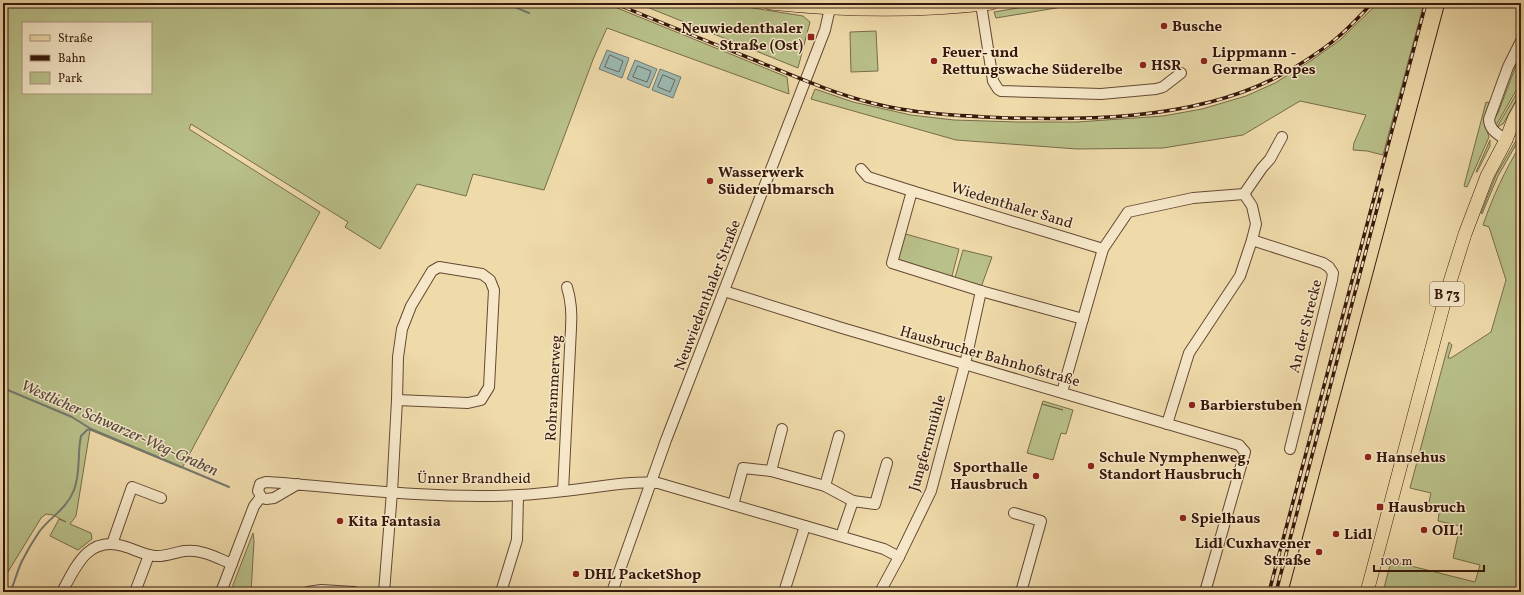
<svg xmlns="http://www.w3.org/2000/svg" width="1524" height="595" font-family="Vollkorn,serif">
<style>
.green{fill:#b9c089;stroke:#786c4a;fill-rule:evenodd}
.water{fill:#9cb9b1;stroke:#74796f}
.lines{fill:none;stroke-linecap:round;stroke-linejoin:round}
.shore{stroke:#6a685e;stroke-width:1}
.stream{stroke:#74796f;stroke-width:2}
.minor-casing{stroke:#654833;stroke-width:12}
.major-casing{stroke:#37180b;stroke-width:14}
.minor{stroke:#f5e7c8;stroke-width:10}
.major{stroke:#efdaaa;stroke-width:13}
.tram{stroke:#37180b;stroke-width:1}
.rail-casing{stroke:#37180b;stroke-width:3.5}
.rail{stroke:#f5e7c8;stroke-width:2;stroke-dasharray:6;stroke-linecap:butt}
.poi-dot{fill:#8f2418;stroke:#f5e7c8;stroke-width:1.5}
.labels{text-anchor:middle;stroke-width:3;stroke-linejoin:round;paint-order:stroke}
.shield{fill:#f5e7c8;stroke:#705644;stroke-width:1}
.shield-label{font-size:14px;font-weight:bold;fill:#37180b}
.poi-label{font-size:15px;font-weight:bold;fill:#37180b;stroke:#f5e7c8;text-anchor:start}
.street-label{font-size:15px;fill:#37180b;stroke:#f5e7c8}
.water-label{font-size:16px;font-style:italic;fill:#55483d;stroke:#f5e7c8}
</style>
<rect width="100%" height="100%" fill="#efdaaa"/>
<filter id="stains"><feTurbulence type="fractalNoise" baseFrequency=".005" numOctaves="4"/><feColorMatrix values="0 0 0 0 .2 0 0 0 0 .09 0 0 0 0 .02 0 0 0 .5 -.17"/></filter>
<radialGradient id="worn" r=".72"><stop offset=".6" stop-color="#630" stop-opacity="0"/><stop offset="1" stop-color="#630" stop-opacity=".3"/></radialGradient>
<!-- green -->
<g class="green">
<path d="M3,3H605L787,77L789,94L607,28L594,57L544,190L473,174L466,196L417,184L380,249L345,227L348,222L191,124L189,129L320,212L182,468L90,430L76,516L70,524L91,533L92,539L78,550L50,536L59,519L66,522L53,515L46,514L41,518L3,580ZM23,23H151V93H23Z"/>
<path d="M637,3H722L803,16L810,22L798,68Z"/>
<path d="M1047,3H1086L996,18L994,12Z"/>
<path d="M1378,3H1424L1383,155L1367,151L1353,150L1354,143L1366,115L1300,101L1243,135L1163,148L1077,149L956,140L811,99L815,89L853,102L911,115L954,120L1018,122H1077L1163,116L1202,109L1246,96L1275,83L1312,60L1340,40Z"/>
<path d="M876,31L878,71L851,72L850,32Z"/>
<path d="M1521,52V82L1495,127L1492,123L1498,113Z"/>
<path d="M1521,86V92L1503,124L1497,127Z"/>
<path d="M1486,102L1490,103L1484,122L1489,137L1467,187L1464,186Z"/>
<path d="M1521,132V136L1498,176L1482,214L1481,213L1496,175Z"/>
<path d="M1490,140V146L1477,172H1476Z"/>
<path d="M1521,144V592H1383L1391,561L1475,582L1480,565L1453,558L1460,526L1438,521L1439,513L1427,510L1431,493L1410,488L1449,342L1452,345L1448,358H1451L1491,332L1506,280L1489,227L1483,225C1493,196 1505,170 1521,144Z"/>
<path d="M902,233L959,249L951,280L894,262Z"/>
<path d="M963,250L992,257L980,290L954,281Z"/>
<path d="M1043,401L1073,410L1066,434L1061,433L1053,460L1027,453L1042,404L1063,410L1042,404Z"/>
<path d="M253,533L254,541L251,592H232L233,585Z"/>
</g>
<!-- water -->
<g class="water">
<path d="M607,50L629,58L622,78L599,69Z"/>
<path d="M635,60L657,69L649,88L627,79Z"/>
<path d="M660,69L681,77L673,98L652,90Z"/>
</g>
<g class="lines">
<!-- shore -->
<g class="shore">
<path d="M610,55L623,61L619,72L605,67Z"/>
<path d="M638,66L651,71L647,82L633,77Z"/>
<path d="M663,75L675,80L670,92L658,87Z"/>
</g>
<!-- stream -->
<g class="stream">
<path d="M505,3L529,13"/>
<path d="M3,388L72,417L91,429L229,487"/>
<path d="M10,592C15,582 17,571 22,561C27,551 33,541 39,532C51,516 66,510 74,490C81,472 77,454 81,436L87,430L90,429"/>
</g>
<defs>
<g id="minor">
<path d="M981,4L993,81L998,89L1001,91L1101,94L1156,89L1163,87L1181,73"/>
<path d="M1506,140C1498,134 1489,130 1489,119L1508,67L1521,41"/>
<path d="M861,169L868,177L912,191"/>
<path d="M1244,194L1262,168L1270,159L1282,137"/>
<path d="M1252,240L1323,263L1329,267L1333,273L1332,280L1290,449"/>
<path d="M724,291L842,328L1239,445L1245,452L1205,592"/>
<path d="M1083,319L981,291L892,263L912,191L1103,249"/>
<path d="M1062,392L1103,249L1128,212L1193,198L1244,194"/>
<path d="M1167,424L1189,353L1240,276L1252,240L1256,224L1252,206L1244,194"/>
<path d="M771,471L782,429"/>
<path d="M298,484L274,498L266,499L262,498L258,491L260,484L266,482L283,483C361,490 440,499 519,495C542,494 565,491 588,488C611,485 634,481 658,483L884,549L899,557"/>
<path d="M825,486L839,436"/>
<path d="M563,491L571,328C572,314 571,300 567,287"/>
<path d="M733,505L743,468L771,471L825,486L853,501"/>
<path d="M1014,513L1041,521L1021,592"/>
<path d="M841,536L853,501L875,504L887,463"/>
<path d="M112,544L132,487L161,498"/>
<path d="M62,592C76,566 88,536 123,546C134,549 144,555 155,556C166,557 175,552 185,551C202,549 217,558 232,564"/>
<path d="M135,592L149,555"/>
<path d="M221,592L254,506L261,497"/>
<path d="M308,592L321,590L354,592"/>
<path d="M384,592L392,492L397,400L468,403L481,400L489,387L494,290L490,280L482,274L439,267L432,271L411,306L402,329L398,357L397,400"/>
<path d="M501,592L517,540L518,495"/>
<path d="M612,592L666,440L825,30L830,8"/>
<path d="M784,592L805,526"/>
<path d="M880,592L899,557L931,491L965,364L981,291"/>
</g>
<g id="major">
<path d="M770,3C845,11 918,12 992,3"/>
<path d="M1367,592L1448,288L1465,234L1487,176L1506,140L1514,119L1521,106"/>
</g>
</defs>
<!-- minor casing -->
<use href="#minor" class="minor-casing"/>
<!-- major casing -->
<use href="#major" class="major-casing"/>
<!-- minor -->
<use href="#minor" class="minor"/>
<!-- major -->
<use href="#major" class="major"/>
<!-- tram -->
<path class="tram" d="M1288,592L1445,3"/>
<defs>
<g id="rail">
<path d="M614,3C662,23 709,42 757,61C796,77 835,94 876,104C912,113 949,115 985,117C1077,121 1189,121 1273,79C1292,70 1322,51 1338,37C1350,27 1361,15 1372,3"/>
<path d="M1269,592L1426,3"/>
<path d="M1276,592L1382,190"/>
</g>
</defs>
<!-- rail casing -->
<use href="#rail" class="rail-casing"/>
<!-- rail -->
<use href="#rail" class="rail"/>
</g>
<!-- markers -->
<g class="poi-dot">
<circle cx="1164" cy="26" r="4"/>
<rect x="807" y="33" width="8" height="8" rx="2"/>
<circle cx="934" cy="61" r="4"/>
<circle cx="1204" cy="61" r="4"/>
<circle cx="1143" cy="65" r="4"/>
<circle cx="710" cy="181" r="4"/>
<circle cx="1192" cy="405" r="4"/>
<circle cx="1368" cy="457" r="4"/>
<circle cx="1091" cy="466" r="4"/>
<circle cx="1036" cy="476" r="4"/>
<rect x="1376" y="503" width="8" height="8" rx="2"/>
<circle cx="1183" cy="518" r="4"/>
<circle cx="340" cy="521" r="4"/>
<circle cx="1424" cy="530" r="4"/>
<circle cx="1336" cy="534" r="4"/>
<circle cx="1319" cy="552" r="4"/>
<circle cx="576" cy="574" r="4"/>
</g>
<g class="labels">
<!-- shield labels -->
<rect class="shield" x="1430" y="282" width="34" height="24" rx="3"/>
<g class="shield-label">
<text x="1447" y="299">B 73</text>
</g>
<!-- poi labels -->
<g class="poi-label">
<text x="1172" y="31">Busche</text>
<text x="803" y="33" text-anchor="end">Neuwiedenthaler<tspan x="803" dy="17">Straße (Ost)</tspan></text>
<text x="942" y="57">Feuer- und<tspan x="942" dy="17">Rettungswache Süderelbe</tspan></text>
<text x="1212" y="57">Lippmann -<tspan x="1212" dy="17">German Ropes</tspan></text>
<text x="1151" y="70">HSR</text>
<text x="718" y="177">Wasserwerk<tspan x="718" dy="17">Süderelbmarsch</tspan></text>
<text x="1200" y="410">Barbierstuben</text>
<text x="1099" y="462">Schule Nymphenweg,<tspan x="1099" dy="17">Standort Hausbruch</tspan></text>
<text x="1376" y="462">Hansehus</text>
<text x="1028" y="472" text-anchor="end">Sporthalle<tspan x="1028" dy="17">Hausbruch</tspan></text>
<text x="1388" y="512">Hausbruch</text>
<text x="1191" y="523">Spielhaus</text>
<text x="348" y="526">Kita Fantasia</text>
<text x="1432" y="535">OIL!</text>
<text x="1344" y="539">Lidl</text>
<text x="1311" y="548" text-anchor="end">Lidl Cuxhavener<tspan x="1311" dy="17">Straße</tspan></text>
<text x="584" y="579">DHL PacketShop</text>
</g>
<!-- street labels -->
<g class="street-label">
<text transform="translate(1012 205) rotate(17)" y="5">Wiedenthaler Sand</text>
<text transform="translate(707 295) rotate(-69)" y="5">Neuwiedenthaler Straße</text>
<text transform="translate(1305 326) rotate(-76)" y="5">An der Strecke</text>
<text transform="translate(990 356) rotate(16)" y="5">Hausbrucher Bahnhofstraße</text>
<text transform="translate(553 388) rotate(-87)" y="5">Rohrammerweg</text>
<text transform="translate(927 443) rotate(-74)" y="5">Jungfernmühle</text>
<text x="474" y="483">Ünner Brandheid</text>
</g>
<!-- water labels -->
<g class="water-label">
<text transform="translate(120 427) rotate(24)" y="6">Westlicher Schwarzer-Weg-Graben</text>
</g>
</g>
<!-- margin -->
<rect width="1524" height="595" fill="none" stroke="#efdaaa" stroke-width="16"/>
<rect x="4" y="4" width="1516" height="587" fill="none" stroke="#37180b" stroke-width="2"/>
<rect x="8" y="8" width="1508" height="579" fill="none" stroke="#37180b"/>
<!-- legend -->
<rect x="22" y="22" width="130" height="72" fill="#f5e7c8" stroke="#a9947c"/>
<rect x="30" y="35" width="20" height="6" fill="#efdaaa" stroke="#a9947c"/>
<text x="58" y="42" font-size="12" fill="#37180b">Straße</text>
<rect x="30" y="55" width="20" height="6" fill="#37180b" stroke="#a9947c"/>
<text x="58" y="62" font-size="12" fill="#37180b">Bahn</text>
<rect x="30" y="72" width="20" height="12" fill="#b9c089" stroke="#a9947c"/>
<text x="58" y="82" font-size="12" fill="#37180b">Park</text>
<!-- scale -->
<path d="M1374 565v6h110v-6" fill="none" stroke="#37180b" stroke-width="2"/>
<text x="1380" y="565" font-size="12" fill="#37180b" stroke="#f5e7c8" stroke-width="3" paint-order="stroke">100 m</text>
<rect width="100%" height="100%" filter="url(#stains)"/>
<rect width="100%" height="100%" fill="url(#worn)"/>
</svg>
